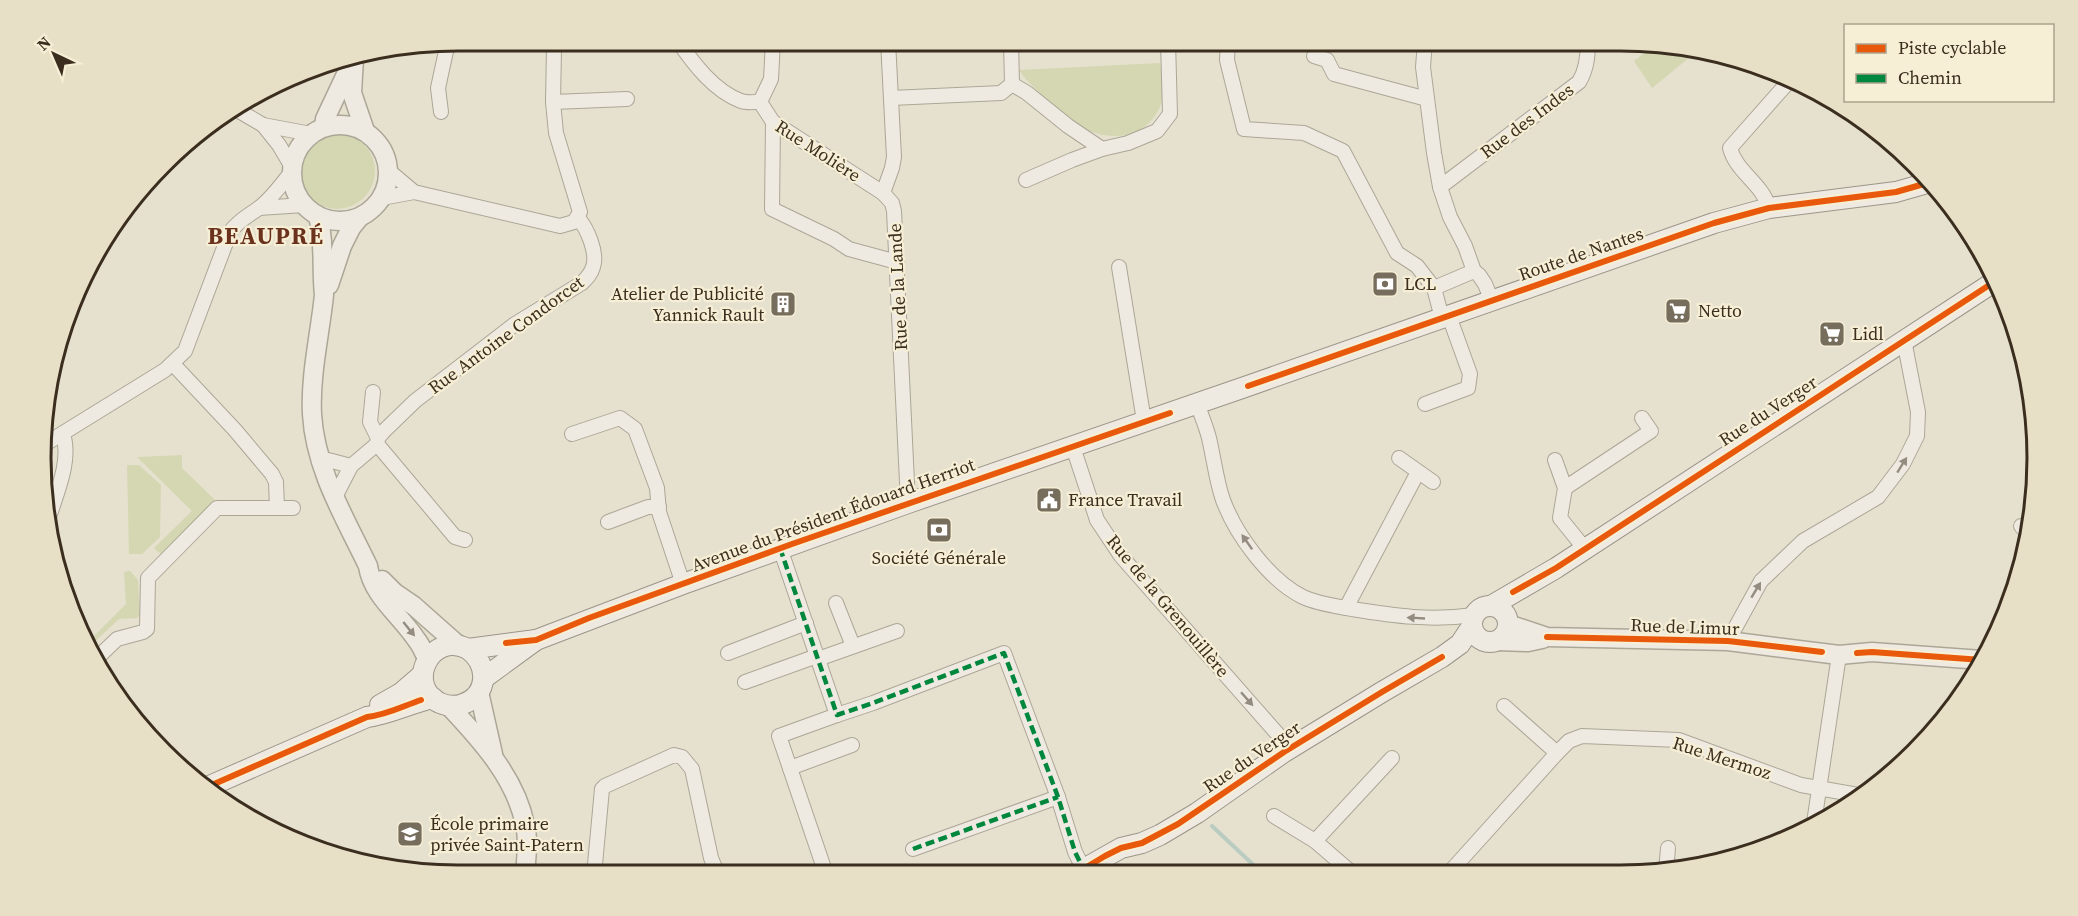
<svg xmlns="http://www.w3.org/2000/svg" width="2078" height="916" font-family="'Source Serif 4',serif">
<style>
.grass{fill:#d4d7b1}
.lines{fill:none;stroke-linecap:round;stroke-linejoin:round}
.stream{stroke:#baccc2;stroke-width:4}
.minor-casing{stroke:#aca697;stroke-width:16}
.tertiary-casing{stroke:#aca697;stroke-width:21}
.secondary-casing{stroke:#9b9588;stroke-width:22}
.minor{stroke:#eeeae1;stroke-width:14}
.tertiary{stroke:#eeeae1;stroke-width:18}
.secondary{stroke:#eeeae1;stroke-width:20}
.quiet{stroke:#00873e;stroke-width:4.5;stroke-dasharray:9 4.5;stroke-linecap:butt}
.cycleway-casing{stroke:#f7efd5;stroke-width:10}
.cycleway{stroke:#e8590c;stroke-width:6}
.oneway{fill:#948c80}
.labels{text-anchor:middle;stroke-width:4.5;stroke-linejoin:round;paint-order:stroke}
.street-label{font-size:18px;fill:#3b2e1f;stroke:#f7efd5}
.poi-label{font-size:18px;fill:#3b2e1f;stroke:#f7efd5;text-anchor:start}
.district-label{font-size:24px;font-weight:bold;letter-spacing:1.5px;fill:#6a321d;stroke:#f7efd5}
.rim{fill:none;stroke:#3b2e1f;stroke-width:3}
</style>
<rect width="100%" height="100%" fill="#e6e1cf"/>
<!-- grass -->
<g class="grass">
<path d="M1654,46L1695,53L1652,88L1634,61Z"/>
<path d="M1160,63C1161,70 1164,79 1164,86C1163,126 1129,145 1092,132C1074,126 1029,86 1019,70Z"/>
<circle cx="337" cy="171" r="38"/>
<path d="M182,455V468L215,500L162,555L154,548L192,511L137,457Z"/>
<path d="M127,465H139L161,485L160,537L142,554H129Z"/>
<path d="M130,571L138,580L140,615L137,618L119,619L89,647L85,637H93L126,604L124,572Z"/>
</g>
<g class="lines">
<!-- stream -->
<path class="stream" d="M1212,826L1262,873"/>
<defs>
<g id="minor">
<path d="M678,41C693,63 714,91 741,101C746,103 754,102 760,102"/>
<path d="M888,41L894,157L892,168L883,193L892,203L894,211L908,503"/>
<path d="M1011,41L1012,84"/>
<path d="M1228,41L1227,60L1244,129L1304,133L1343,151L1397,253L1417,266L1434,288L1442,318"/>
<path d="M1425,41L1423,67L1434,153L1440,187L1450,217L1465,246L1474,271L1479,275L1485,284L1492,301"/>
<path d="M1314,56L1327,60L1334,74L1427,99"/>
<path d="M1012,84L1027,93L1068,126L1102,149"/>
<path d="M891,98L1001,93L1012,84"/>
<path d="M553,102L627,99"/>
<path d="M760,102L773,122L883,193"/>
<path d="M760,102L771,79L773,41"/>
<path d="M234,108L263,125L279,145L292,167"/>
<path d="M441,112L438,88L448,42"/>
<path d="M773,122L772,209L834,239L849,249L897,262"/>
<path d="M263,125L311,134"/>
<path d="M1920,170V186"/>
<path d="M389,171L414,192L560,226L574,222L580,212L556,133L553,102L554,49L553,41"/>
<path d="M1026,180L1072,160L1102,149L1128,143L1157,131L1170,114L1168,41"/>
<path d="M1440,187L1579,82C1587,69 1588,55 1588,41"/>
<path d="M382,198L414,192"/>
<path d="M259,208L304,205"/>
<path d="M1769,208C1763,184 1736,172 1730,148L1791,79"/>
<path d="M1119,267L1144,421"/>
<path d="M1434,288L1474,271"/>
<path d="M373,392L370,422L378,438"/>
<path d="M1197,403C1201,415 1206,426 1209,438C1214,459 1216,480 1223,500C1236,535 1269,580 1303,597C1318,604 1336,606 1352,609C1395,616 1431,621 1474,615"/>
<path d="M1425,404L1468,388L1470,374L1449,316"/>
<path d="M572,434L620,418L635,429L657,488L659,512L683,584"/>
<path d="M377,444L378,438L384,431L415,401L515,324L582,283C587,278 591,274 593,267C598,253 587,228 578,218"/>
<path d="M42,446L165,370L185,351L230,232C239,220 248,216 259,208C272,198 282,184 292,171"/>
<path d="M1073,447L1097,520L1121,556L1290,748"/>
<path d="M1399,458L1433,482"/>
<path d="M320,460H328L351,466"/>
<path d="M1555,460L1565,488L1560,518L1585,549"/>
<path d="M1565,488L1651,431L1642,418"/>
<path d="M335,497L351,466L377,444L455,537L465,540"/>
<path d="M277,508H293"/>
<path d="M608,522L648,507H659"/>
<path d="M47,524C55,496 72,462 63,434"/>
<path d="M2021,526L2029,535"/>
<path d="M780,548L837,715L873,703L1004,653L1058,797L1075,852L1083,868"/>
<path d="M836,603L853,646"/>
<path d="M1346,608L1418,472"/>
<path d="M1728,641L1761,581L1803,541L1878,497L1903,464L1917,436L1918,412L1904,340"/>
<path d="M728,653L806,623"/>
<path d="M818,659L897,631"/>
<path d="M94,661L117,639L143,632L147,629L148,578L217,508H277L276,482L272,474L235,430L173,364"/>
<path d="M745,682L817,656"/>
<path d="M1557,753L1569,741L1582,736L1679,740L1801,785L1858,795"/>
<path d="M790,768L852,745"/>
<path d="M1274,816L1315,841L1352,873"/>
<path d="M1814,823L1839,655"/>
<path d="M1315,841L1392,758"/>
<path d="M913,849L1058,797"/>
<path d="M1666,872L1668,848"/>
<path d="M1449,873L1557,753L1504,706"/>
<path d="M826,874L779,736L837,715"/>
<path d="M594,875L602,789L605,786L674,755L682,757L692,769L711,858L718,875"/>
</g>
<g id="tertiary">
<path d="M354,58L352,93L365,131"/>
<circle cx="340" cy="173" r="48"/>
<path d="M324,127L325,119L349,68"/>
<path d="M318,216C325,242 321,268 324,295C320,334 310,375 312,414C315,469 345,518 368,566C372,595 400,615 416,639C421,645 424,652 427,659"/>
<path d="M329,285L342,246L351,228L359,218"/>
<path d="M382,580L395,593L414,606L458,645"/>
<path d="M1508,624L1547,637L1728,641L1839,655L1872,652L1982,660"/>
<path d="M1496,641L1528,642L1542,639"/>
<path d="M479,692L493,754"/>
<path d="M449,706C480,739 516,778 525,825C529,841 526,859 525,875"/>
</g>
<g id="secondary">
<path d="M1491,606L1556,568L1997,280"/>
<circle cx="1490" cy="624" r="18"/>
<path d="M468,649C489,664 489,695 463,704C455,707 447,706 440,703C404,686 430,630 468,649L536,640"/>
<path d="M484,678L536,640L683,584L908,503L1242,388L1714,223L1769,208L1896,192L1931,182"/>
<path d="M380,705L401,693L423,674"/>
<path d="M205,788L367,717C390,714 410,703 433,698"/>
<path d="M1075,874L1121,848L1142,843L1160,835L1197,813L1284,752L1382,692L1442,657L1460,644L1472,626"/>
</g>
</defs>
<!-- minor casing -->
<use href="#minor" class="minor-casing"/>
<!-- tertiary casing -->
<use href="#tertiary" class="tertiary-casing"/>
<!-- secondary casing -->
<use href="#secondary" class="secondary-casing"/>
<!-- minor -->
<use href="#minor" class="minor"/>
<!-- tertiary -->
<use href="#tertiary" class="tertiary"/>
<!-- secondary -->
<use href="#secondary" class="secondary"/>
<!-- quiet -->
<g class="quiet">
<path d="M780,548L837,715L873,703L1004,653L1058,797L1075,852L1083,868"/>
<path d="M913,849L1058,797"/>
</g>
<defs>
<g id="cycleway">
<path d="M1248,386L1714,223L1769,208L1896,192L1931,182"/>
<path d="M1513,592L1556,568L1997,280"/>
<path d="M1547,637L1728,641L1822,652"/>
<path d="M506,643L536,640L589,618L792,544L1170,413"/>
<path d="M1857,653L1872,652L1982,660"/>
<path d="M205,788L367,717C387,715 403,706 421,700"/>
<path d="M1075,874L1105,856L1121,848L1142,843L1178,824L1284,752L1382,692L1442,657"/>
</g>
</defs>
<!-- cycleway casing -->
<use href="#cycleway" class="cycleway-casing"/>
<!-- cycleway -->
<use href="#cycleway" class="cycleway"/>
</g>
<!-- one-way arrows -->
<defs><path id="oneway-solid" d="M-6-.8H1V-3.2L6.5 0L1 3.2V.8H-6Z" transform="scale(1.5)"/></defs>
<g class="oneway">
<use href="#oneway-solid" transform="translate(1902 465) rotate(-58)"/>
<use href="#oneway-solid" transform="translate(1247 542) rotate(-125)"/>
<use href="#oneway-solid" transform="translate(1756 590) rotate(-59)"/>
<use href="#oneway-solid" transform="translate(1416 618) rotate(-177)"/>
<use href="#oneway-solid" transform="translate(409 629) rotate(51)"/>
<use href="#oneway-solid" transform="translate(1247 699) rotate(49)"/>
</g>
<!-- icons -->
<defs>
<symbol id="bank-square" viewBox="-11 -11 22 22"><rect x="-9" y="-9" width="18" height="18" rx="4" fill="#776d5d" stroke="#f7efd5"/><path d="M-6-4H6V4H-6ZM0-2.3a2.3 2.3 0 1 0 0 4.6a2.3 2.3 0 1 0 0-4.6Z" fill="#fff"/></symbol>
<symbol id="building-square" viewBox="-11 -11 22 22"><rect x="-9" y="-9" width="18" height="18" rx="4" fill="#776d5d" stroke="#f7efd5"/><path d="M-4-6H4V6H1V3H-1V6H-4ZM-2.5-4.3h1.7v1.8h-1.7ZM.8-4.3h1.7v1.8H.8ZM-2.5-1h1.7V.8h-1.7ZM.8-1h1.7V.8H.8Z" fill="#fff"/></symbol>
<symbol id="supermarket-square" viewBox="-11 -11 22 22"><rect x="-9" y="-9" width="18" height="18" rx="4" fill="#776d5d" stroke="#f7efd5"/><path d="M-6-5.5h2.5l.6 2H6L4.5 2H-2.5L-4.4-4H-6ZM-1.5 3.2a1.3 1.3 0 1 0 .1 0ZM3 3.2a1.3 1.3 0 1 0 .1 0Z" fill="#fff"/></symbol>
<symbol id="civic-square" viewBox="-11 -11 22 22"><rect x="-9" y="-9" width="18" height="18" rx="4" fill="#776d5d" stroke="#f7efd5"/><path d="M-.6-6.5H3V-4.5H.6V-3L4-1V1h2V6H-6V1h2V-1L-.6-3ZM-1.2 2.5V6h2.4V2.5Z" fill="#fff"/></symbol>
<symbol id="school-square" viewBox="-11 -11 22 22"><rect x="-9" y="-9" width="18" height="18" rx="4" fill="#776d5d" stroke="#f7efd5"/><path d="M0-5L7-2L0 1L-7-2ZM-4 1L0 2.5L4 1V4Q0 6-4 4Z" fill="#fff"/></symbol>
</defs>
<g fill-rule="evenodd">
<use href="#bank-square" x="1370" y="269" width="30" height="30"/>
<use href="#building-square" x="768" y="289" width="30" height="30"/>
<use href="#supermarket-square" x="1663" y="296" width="30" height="30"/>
<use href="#supermarket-square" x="1817" y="319" width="30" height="30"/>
<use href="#civic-square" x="1034" y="485" width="30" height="30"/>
<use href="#bank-square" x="924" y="515" width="30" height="30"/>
<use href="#school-square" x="395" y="819" width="30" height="30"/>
</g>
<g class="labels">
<!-- street labels -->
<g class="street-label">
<text transform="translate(1527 121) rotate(-37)" y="6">Rue des Indes</text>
<text transform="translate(818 151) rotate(33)" y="6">Rue Molière</text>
<text transform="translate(1581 254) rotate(-19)" y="6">Route de Nantes</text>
<text transform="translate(898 287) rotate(-93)" y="6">Rue de la Lande</text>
<text transform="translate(506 335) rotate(-36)" y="6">Rue Antoine Condorcet</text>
<text transform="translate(1768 411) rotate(-33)" y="6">Rue du Verger</text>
<text transform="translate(833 515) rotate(-20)" y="6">Avenue du Président Édouard Herriot</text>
<text transform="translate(1168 606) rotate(50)" y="6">Rue de la Grenouillère</text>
<text transform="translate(1685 627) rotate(2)" y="6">Rue de Limur</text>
<text transform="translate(1252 757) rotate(-34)" y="6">Rue du Verger</text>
<text transform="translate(1722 758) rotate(18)" y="6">Rue Mermoz</text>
</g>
<!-- poi labels -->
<g class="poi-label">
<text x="1404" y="290">LCL</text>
<text x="764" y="300" text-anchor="end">Atelier de Publicité<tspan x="764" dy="21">Yannick Rault</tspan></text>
<text x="1698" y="317">Netto</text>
<text x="1852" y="340">Lidl</text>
<text x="1068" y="506">France Travail</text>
<text x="939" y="564" text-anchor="middle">Société Générale</text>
<text x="430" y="830">École primaire<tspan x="430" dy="21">privée Saint-Patern</tspan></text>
</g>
<!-- district labels -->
<g class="district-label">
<text x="266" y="244">BEAUPRÉ</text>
</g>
</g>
<!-- crop -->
<path d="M0 0H2078V916H0ZM458 51H1620A407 407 0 0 1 2027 458V458A407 407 0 0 1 1620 865H458A407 407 0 0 1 51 458V458A407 407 0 0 1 458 51Z" fill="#e8e0c6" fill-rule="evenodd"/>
<path class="rim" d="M458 51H1620A407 407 0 0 1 2027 458V458A407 407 0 0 1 1620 865H458A407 407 0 0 1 51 458V458A407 407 0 0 1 458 51Z"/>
<!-- legend -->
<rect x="1844" y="24" width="210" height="78" fill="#f7efd5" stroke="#aca28c" stroke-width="1.5"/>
<rect x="1856" y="44" width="30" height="9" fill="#e8590c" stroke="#aca28c" stroke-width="1.5"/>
<text x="1898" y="54" font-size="18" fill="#3b2e1f">Piste cyclable</text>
<rect x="1856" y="74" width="30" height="9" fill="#00873e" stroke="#aca28c" stroke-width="1.5"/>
<text x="1898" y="84" font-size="18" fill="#3b2e1f">Chemin</text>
<!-- north arrow -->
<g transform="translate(54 54) rotate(316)" stroke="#f7efd5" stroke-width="4.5" paint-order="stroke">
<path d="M0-4.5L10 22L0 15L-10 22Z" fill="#3b2e1f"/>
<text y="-9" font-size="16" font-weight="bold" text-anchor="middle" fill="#3b2e1f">N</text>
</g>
</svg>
